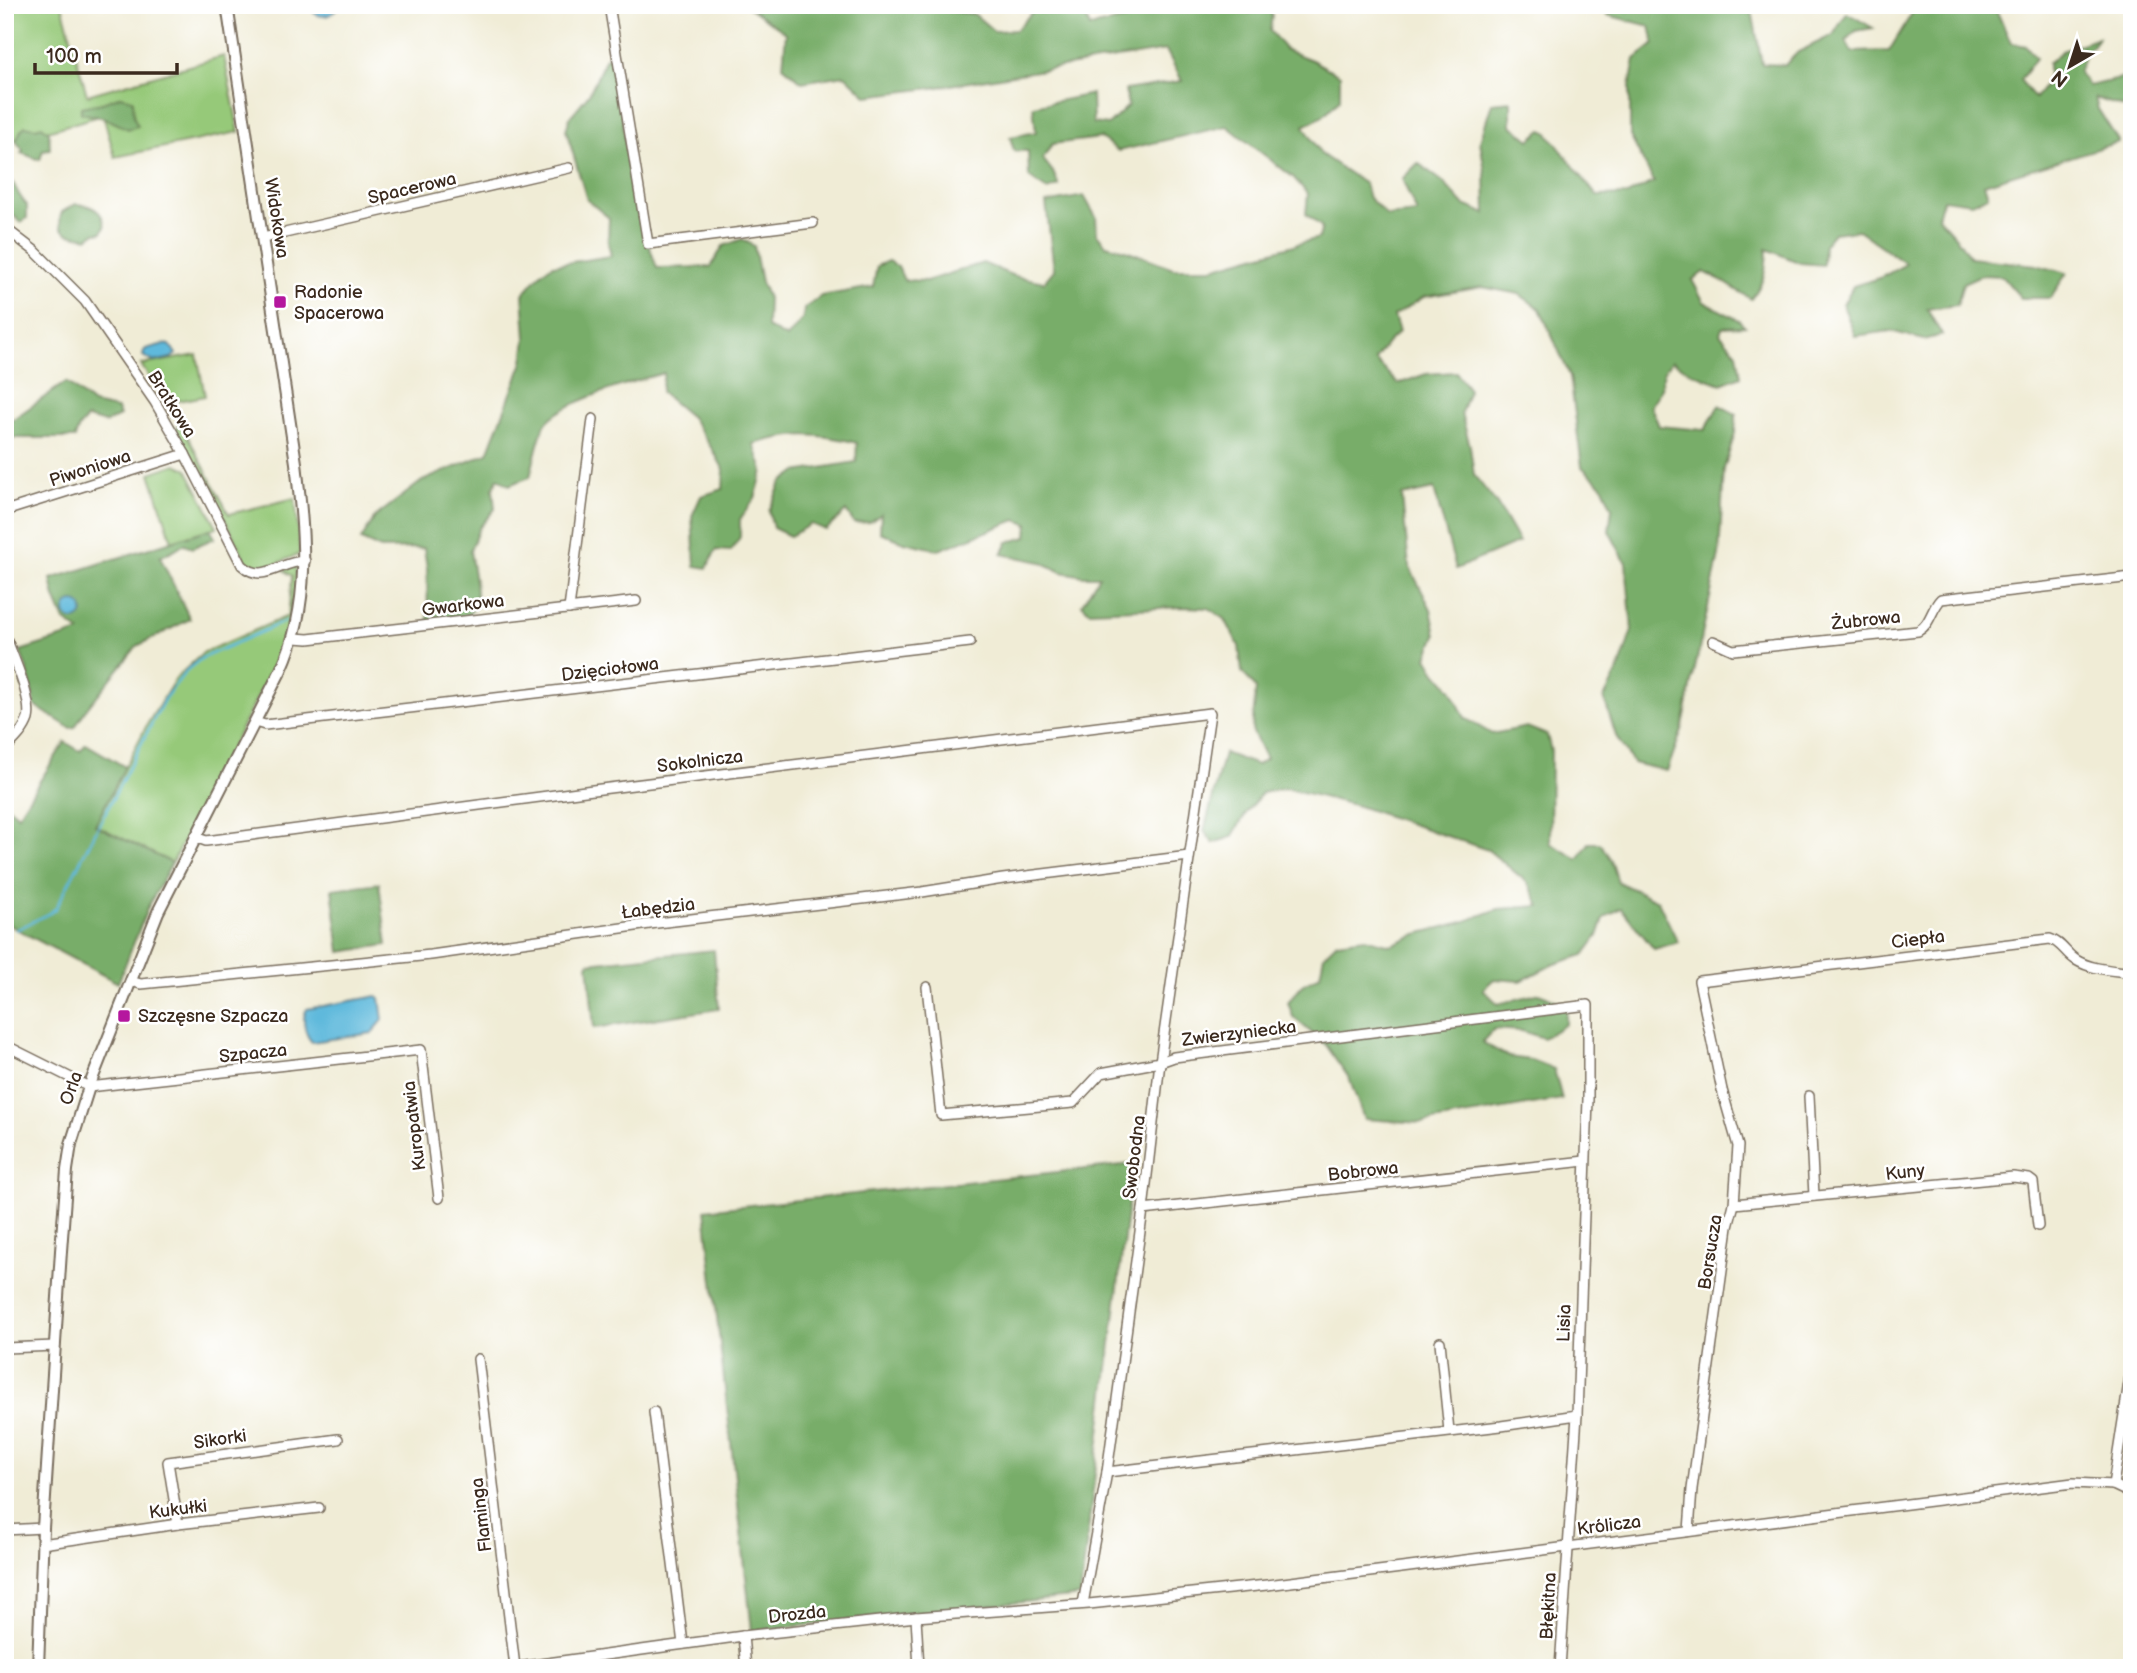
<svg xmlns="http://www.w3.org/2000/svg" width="2137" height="1673" font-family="'Balsamiq Sans',sans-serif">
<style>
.green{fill:#96c979;stroke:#687a4c;stroke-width:2}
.forest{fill:#78ad69;stroke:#5a6c44;stroke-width:2}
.water{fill:#5fb9dc;stroke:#4d727d;stroke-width:2}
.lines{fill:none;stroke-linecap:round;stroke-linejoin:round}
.stream{stroke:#5fb9dc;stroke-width:2.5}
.minor-casing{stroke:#7a6e5e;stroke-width:12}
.tertiary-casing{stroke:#7a6e5e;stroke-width:14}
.minor{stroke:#fff;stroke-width:9}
.tertiary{stroke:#fff;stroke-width:10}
.poi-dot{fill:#b5179e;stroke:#fff;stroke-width:2.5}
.labels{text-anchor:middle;stroke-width:5;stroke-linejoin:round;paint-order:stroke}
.street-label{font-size:18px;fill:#3b2a1e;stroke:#fff}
.poi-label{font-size:18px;fill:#3b2a1e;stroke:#fff;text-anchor:start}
</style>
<rect width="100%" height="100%" fill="#fff"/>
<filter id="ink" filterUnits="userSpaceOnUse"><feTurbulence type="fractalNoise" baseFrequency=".0143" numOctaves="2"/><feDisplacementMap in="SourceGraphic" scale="14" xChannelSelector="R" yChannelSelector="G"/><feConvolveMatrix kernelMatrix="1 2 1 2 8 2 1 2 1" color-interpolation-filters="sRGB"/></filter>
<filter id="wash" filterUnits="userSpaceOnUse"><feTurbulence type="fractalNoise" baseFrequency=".00686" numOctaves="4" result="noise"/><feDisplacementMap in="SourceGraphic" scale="28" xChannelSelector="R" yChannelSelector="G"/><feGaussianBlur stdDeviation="1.57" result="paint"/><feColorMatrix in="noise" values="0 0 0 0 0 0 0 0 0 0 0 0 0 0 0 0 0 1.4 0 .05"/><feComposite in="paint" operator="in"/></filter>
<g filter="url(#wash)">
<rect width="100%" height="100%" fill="#f0ecd6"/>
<!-- green -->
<g class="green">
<path d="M5,5H62L87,95L224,56L239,132L115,157L103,115L5,143Z"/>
<path d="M197,355L205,396L167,403L141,365Z"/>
<path d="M181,424L229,514L295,498L300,551L298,555C281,559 265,575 249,567L223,515L176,429Z"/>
<path d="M176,464L187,469L217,527L172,541L150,473Z"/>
<path d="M295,565L298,586L288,633L279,655L172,863L95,825L148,723L176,678L204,652L288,616L292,576L284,570Z"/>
</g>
<!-- forest -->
<g class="forest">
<path d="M745,5H936L943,10L974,14L994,31L1016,30L1036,8L1035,5H1081L1090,27L1152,14L1150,5H1248L1249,13L1268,7L1272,15L1270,31L1286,50L1312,60L1340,75V99L1323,116L1304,126L1321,154L1365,184L1369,198L1387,216L1417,213L1402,179L1418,163L1443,182L1464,205L1486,214L1485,172L1480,141L1492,103L1511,101V125L1530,140L1542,130L1547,132L1597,196L1627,195L1654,182L1630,136V87L1635,59L1654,44L1650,26L1607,15L1600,5H1751L1762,64L1785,65L1798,52L1833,35L1847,13L1873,28L1856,31L1846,41L1852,52L1889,51L1914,10V5H1994L2011,43L2026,46L2036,58L2020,80L2035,98L2048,82V63L2062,51L2098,38L2086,54L2078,72L2089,86L2132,76V112L2129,109L2095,98L2098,109L2119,142L1984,184L1988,196L1972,203L1943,199L1938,217L1960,242L1970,258L2036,265L2067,273L2050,298H2021L2002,276L1981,275L1963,283L1957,305L1927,309L1942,335L1923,340L1891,331L1855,336L1843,305L1853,286L1882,277L1906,264L1858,230L1834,233L1824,245L1823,265L1800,263L1767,249C1766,271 1765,281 1751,299L1719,279L1704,272L1692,280L1704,302L1739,320L1745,326L1722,327L1720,334L1737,353L1741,376L1721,384L1692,373L1672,361L1664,371L1661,389L1651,407L1659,426L1705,430L1719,405L1736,414L1735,433L1724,469L1719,555L1682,730L1667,771L1633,763L1616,736L1604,698L1620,667L1632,630L1626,563L1609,531L1612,508L1602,485L1582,467L1570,376L1540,309L1519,294L1482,287L1424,297L1394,316L1399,332L1388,342L1375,360L1398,384L1426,374L1456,372L1469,390L1461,413L1470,446L1474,475L1497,504L1519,542L1456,569L1434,489L1402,496L1409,566L1431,609L1436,635L1427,657L1436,672L1451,689L1465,718L1492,734L1527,727L1547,735L1551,751L1550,843L1578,859L1589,843H1600L1611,860L1618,882L1658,901L1678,942L1654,949L1621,908L1604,918L1598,936L1584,955L1552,965L1521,981L1494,979L1483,989L1498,1004L1540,993L1566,1005V1024L1543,1038L1522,1031L1494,1029L1482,1042L1509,1057L1531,1060L1554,1069L1562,1099L1422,1123L1364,1119L1349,1078L1326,1045L1293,1017L1288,1002L1302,985L1320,975L1324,955L1337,942L1365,938L1391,945L1417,934L1463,922L1498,909L1540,906L1528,883L1488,850L1358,806L1286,788L1262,793L1248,810L1232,837L1213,843L1204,831L1224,753L1257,765L1266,759L1252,730L1256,688L1242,672L1239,646L1225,619L1208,608L1184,607L1089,611L1082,604L1099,576H1084L1062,572L1041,562L1002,554L1008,542L1027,537L1028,524L1016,520L939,550L904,542L880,532L881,514L870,522L854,523L846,511L826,530L811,524L790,536L773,528L769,511L781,483L796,472L856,462L857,443C817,433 794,432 754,444L763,471L755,498L740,519V537L731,551L716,550L707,568L695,566L692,516L701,496L723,489L724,470L714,452L691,417L661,392L664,373C638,380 557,403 545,425C538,438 534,462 530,477L509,485L498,478L493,489L495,509L479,528L470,551L475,581L477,605L464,619L428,622L427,568L424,548L381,549L361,540L375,517L422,481L488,453L523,362L526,338L523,294L542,272L553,265L611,256L608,243L609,218L587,200L566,130L570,117L589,94L606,58L615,54L631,193L657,268L711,267L723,246L742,239L754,246L761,282L768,298L767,327L787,338L803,318L804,309L821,296L873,287L877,266L888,261L898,267L904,280L926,281L983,263L1014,276L1044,282L1054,270L1046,203L1084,196L1096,217L1097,234L1106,245L1126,250L1173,268H1212L1319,238L1322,227L1306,214L1308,194L1294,178L1227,126L1118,151L1101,138L1052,144L1043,159L1053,172L1059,186L1047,190L1029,177L1028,151H1014L1010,137L1036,132L1033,106L1092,94L1093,123L1108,125L1128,106L1125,90L1182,81L1166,50L932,88L867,96L845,75L802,82L783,66L786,33Z"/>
<path d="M121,96L133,100L134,118L138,126L128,129L105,118L81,113V107L102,103Z"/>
<path d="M25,126L35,128L42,126L49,132L50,149L43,150L40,160L21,153L23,150L16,141L21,130Z"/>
<path d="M5,173C17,184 15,193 27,205V218L21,222L5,209Z"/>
<path d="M76,204C92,205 103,210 105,227L102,232L95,233L88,238L68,234L61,228L60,218L62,212Z"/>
<path d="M66,382L93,404L117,409L120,416L105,423L87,418L79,427L75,438H5V410L12,420Z"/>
<path d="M210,529L215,538L192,548L185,544L160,557L190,619L137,646L85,711L75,727L70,728L35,706L28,672L20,651L80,632L65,621L55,598L51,579Z"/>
<path d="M65,742L80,751L86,744L125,767L95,825L172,863L148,907L118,983L5,923V804L18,815Z"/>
<path d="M379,883L387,945L340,952L332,889Z"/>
<path d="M714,950L719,1009L594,1028L588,963Z"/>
<path d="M1133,1164L1080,1596L752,1631L705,1210Z"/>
</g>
<!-- water -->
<g class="water">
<path d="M314,5H340C334,14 324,20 314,13Z"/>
<path d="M164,344L170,345L176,354L171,358L154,362L143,356L144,351L146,349Z"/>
<circle cx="74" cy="611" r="9"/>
<path d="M377,996L380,998L383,1020L372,1033L312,1042C305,1035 301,1018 307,1009Z"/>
</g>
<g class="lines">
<!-- stream -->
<path class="stream" d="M16,930L50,913L56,908L165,698L187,670L202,658L286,621"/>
</g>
</g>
<g filter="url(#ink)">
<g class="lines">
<defs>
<g id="minor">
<path d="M609,5L648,244L813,223"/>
<path d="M5,228L35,251L85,301L155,402L185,454L242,565C264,585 279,561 305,561"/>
<path d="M263,238L569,168"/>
<path d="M5,511L185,454"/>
<path d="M569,609L593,419"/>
<path d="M5,635C12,654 33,700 28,719C24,731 14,740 5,749"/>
<path d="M295,638L308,639L636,601"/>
<path d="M1713,641L1733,650L1918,631C1931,624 1931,609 1941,599L2132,577"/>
<path d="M255,722L265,725L970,642"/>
<path d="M195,837L206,841L593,790L1210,713L1160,1062L1143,1210L1107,1472L1083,1604"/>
<path d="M130,981L141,984L431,955L657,923L922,892L1003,879L1189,856"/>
<path d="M927,987L941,1115L1073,1103L1101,1073L1160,1062L1174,1057L1588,1005V1099L1577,1415L1560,1668"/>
<path d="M5,1045L89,1087L421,1050L439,1198"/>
<path d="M1809,1096L1814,1196"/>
<path d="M1734,1204L2013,1177L2029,1179L2033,1182L2038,1226"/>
<path d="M1143,1210L1585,1161"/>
<path d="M1440,1342L1449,1431"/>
<path d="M5,1348L55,1346"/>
<path d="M478,1359L515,1667"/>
<path d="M654,1412L683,1644"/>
<path d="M1107,1472L1501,1426L1577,1415"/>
<path d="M2113,1485L2132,1363"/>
<path d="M178,1524L168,1462L338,1439"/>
<path d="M5,1530L43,1528"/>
<path d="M1689,1531L1692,1489L1728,1227L1734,1204L1738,1146L1722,1090L1699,981L2050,939C2061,942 2066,954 2076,960C2092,970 2114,970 2132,973"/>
<path d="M42,1544L178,1524L319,1508"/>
<path d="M916,1617L919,1668"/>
<path d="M743,1636L746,1668"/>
<path d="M511,1668L743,1636L916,1617L1089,1604L1267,1585L2073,1483L2113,1485L2132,1494"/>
</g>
<path id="tertiary" d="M38,1668L43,1528L61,1251L67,1170L71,1144L89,1087L158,912L281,670C312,603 304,534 296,463L227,5"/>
</defs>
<!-- minor casing -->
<use href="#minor" class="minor-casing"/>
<!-- tertiary casing -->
<use href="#tertiary" class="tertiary-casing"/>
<!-- minor -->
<use href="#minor" class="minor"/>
<!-- tertiary -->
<use href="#tertiary" class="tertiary"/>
</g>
</g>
<!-- markers -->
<g class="poi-dot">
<rect x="273" y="295" width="14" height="14" rx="3.5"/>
<rect x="117" y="1009" width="14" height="14" rx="3.5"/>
</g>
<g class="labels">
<!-- street labels -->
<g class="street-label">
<text transform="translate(412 188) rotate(-13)" y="6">Spacerowa</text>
<text transform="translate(277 218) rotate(81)" y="6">Widokowa</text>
<text transform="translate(172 404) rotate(58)" y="6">Bratkowa</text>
<text transform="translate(90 468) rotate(-18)" y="6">Piwoniowa</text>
<text transform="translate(463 605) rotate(-7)" y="6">Gwarkowa</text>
<text transform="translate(1866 620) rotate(-6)" y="6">Żubrowa</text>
<text transform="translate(610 669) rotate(-7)" y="6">Dzięciołowa</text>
<text transform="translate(700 761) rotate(-7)" y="6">Sokolnicza</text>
<text transform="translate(658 908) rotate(-7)" y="6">Łabędzia</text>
<text transform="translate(1918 939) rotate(-7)" y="6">Ciepła</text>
<text transform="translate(1239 1033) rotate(-7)" y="6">Zwierzyniecka</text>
<text transform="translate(253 1053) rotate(-6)" y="6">Szpacza</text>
<text transform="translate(71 1088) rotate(-70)" y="6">Orla</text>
<text transform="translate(414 1126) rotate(-97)" y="6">Kuropatwia</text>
<text transform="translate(1134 1157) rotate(-83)" y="6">Swobodna</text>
<text transform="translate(1363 1171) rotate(-6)" y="6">Bobrowa</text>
<text transform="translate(1905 1172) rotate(-6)" y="6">Kuny</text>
<text transform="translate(1710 1252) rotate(-81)" y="6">Borsucza</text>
<text transform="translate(1564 1323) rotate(-88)" y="6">Lisia</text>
<text transform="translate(220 1439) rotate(-8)" y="6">Sikorki</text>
<text transform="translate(178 1509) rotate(-7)" y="6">Kukułki</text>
<text transform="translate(481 1515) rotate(-97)" y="6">Flaminga</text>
<text transform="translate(1609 1525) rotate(-7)" y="6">Królicza</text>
<text transform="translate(1548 1606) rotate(-87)" y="6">Błękitna</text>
<text transform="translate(797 1614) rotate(-6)" y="6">Drozda</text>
</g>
<!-- poi labels -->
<g class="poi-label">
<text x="294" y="298">Radonie<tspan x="294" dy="21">Spacerowa</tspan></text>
<text x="138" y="1022">Szczęsne Szpacza</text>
</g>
</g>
<!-- margin -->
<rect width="2137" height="1673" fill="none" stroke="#fff" stroke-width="28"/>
<!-- north arrow -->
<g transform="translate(2070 66) rotate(219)" stroke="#ffffff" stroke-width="5" paint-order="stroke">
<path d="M0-5L12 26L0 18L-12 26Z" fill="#3b2a1e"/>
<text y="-10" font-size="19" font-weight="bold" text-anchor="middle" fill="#3b2a1e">N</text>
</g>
<!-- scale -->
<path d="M35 63v10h142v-10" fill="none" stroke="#3b2a1e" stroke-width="3.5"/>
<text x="46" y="63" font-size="21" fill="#3b2a1e" stroke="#ffffff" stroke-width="5" paint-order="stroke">100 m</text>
</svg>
